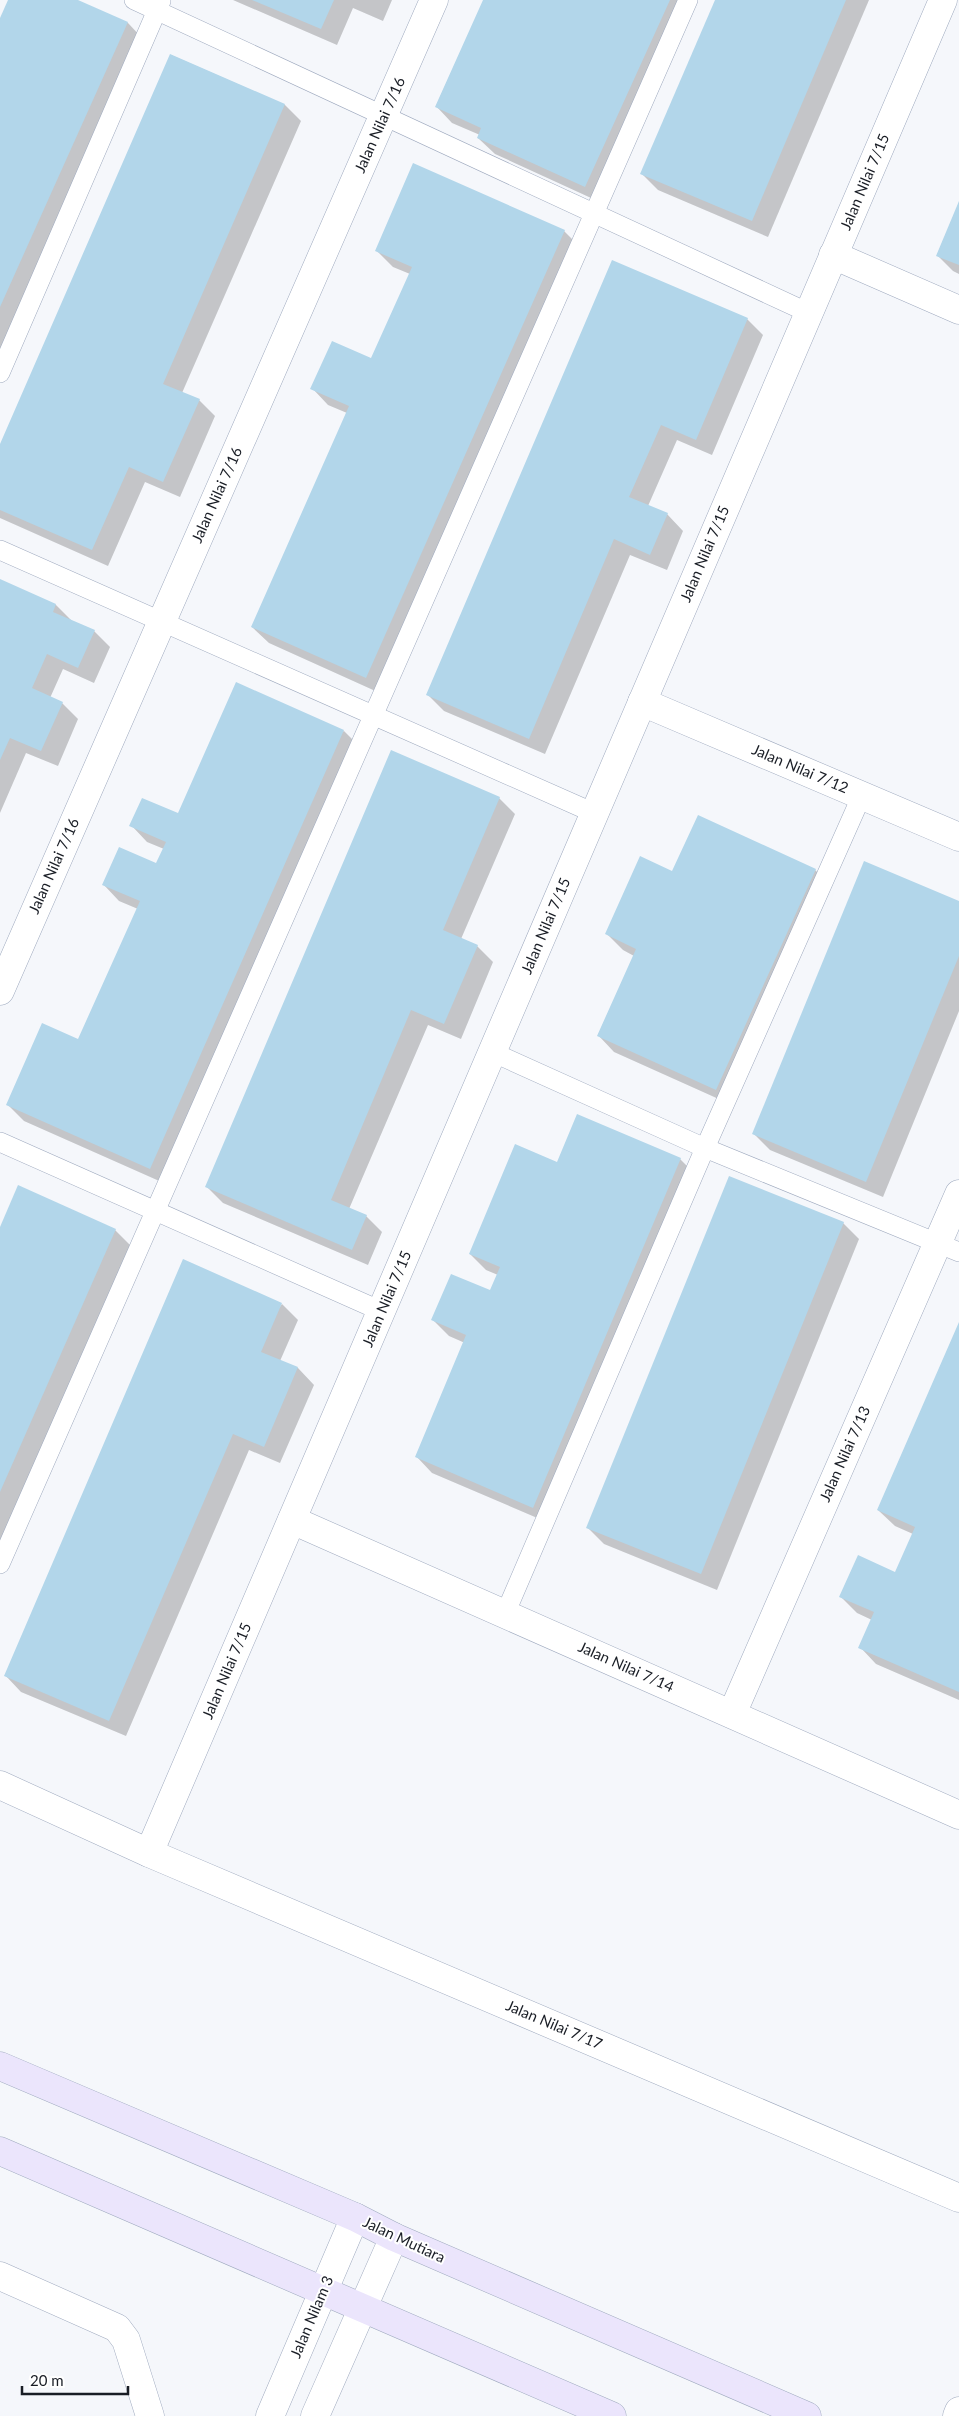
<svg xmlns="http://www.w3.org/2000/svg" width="959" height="2416" font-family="Lato,sans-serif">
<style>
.shadow{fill:#0003}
.building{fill:#b2d6ea}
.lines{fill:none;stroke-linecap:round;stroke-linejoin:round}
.lane-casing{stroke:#9faabf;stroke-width:20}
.street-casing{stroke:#9faabf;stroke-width:29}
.secondary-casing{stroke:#9faabf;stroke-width:29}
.lane{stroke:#fff;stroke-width:19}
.street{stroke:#fff;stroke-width:28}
.secondary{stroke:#ebe5fc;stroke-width:28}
.labels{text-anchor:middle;stroke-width:4;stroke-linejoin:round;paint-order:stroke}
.street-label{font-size:15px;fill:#191d25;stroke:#fff}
</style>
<rect width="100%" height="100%" fill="#f5f7fb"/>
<!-- shadow -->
<g class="shadow">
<path d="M9,0H75L128,23L144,40L0,358V21Z"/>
<path d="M233,0H392L383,21L353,8L337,45Z"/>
<path d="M484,0H693L602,203L495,154L478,138L480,135L452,123L436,106Z"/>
<path d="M716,0H869L768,237L658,190L642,174Z"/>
<path d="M171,55L285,105L301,121L182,393L199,400L215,416L180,497L145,482L108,566L0,518V447Z"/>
<path d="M959,204V274L953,271L937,255Z"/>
<path d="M564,231L580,247L382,694L269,643L252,627L347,413L328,405L312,388L372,360L410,274L393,267L376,250Z"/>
<path d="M747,319L763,335L712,455L677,440L648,506L667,514L683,531L667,570L630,555L545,754L444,711L428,695Z"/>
<path d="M0,581L56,605L72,621L94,631L110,647L94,683L63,669L50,698L62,703L78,719L58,766L26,753L0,813Z"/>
<path d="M344,731L360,747L166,1184L24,1121L8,1105L79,1041L138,909L119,901L103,884L157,865L164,849L147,842L131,825L178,815Z"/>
<path d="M499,798L515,814L461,939L477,946L493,962L461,1039L428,1025L349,1209L366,1216L382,1232L368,1265L223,1203L207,1187Z"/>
<path d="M815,870L832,886L732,1105L614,1052L598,1035L634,956L623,950L607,934L673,872Z"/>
<path d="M959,902V1011L883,1197L770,1150L754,1134Z"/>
<path d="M680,1159L697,1176L549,1523L432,1473L416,1456L465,1343L449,1336L433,1320L491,1292L498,1275L486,1270L470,1254L557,1164Z"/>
<path d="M843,1223L859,1239L717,1590L604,1544L588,1528Z"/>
<path d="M0,1230H115L131,1246L0,1545Z"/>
<path d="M282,1304L298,1320L280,1361L298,1368L314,1385L280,1463L249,1450L126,1736L21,1692L5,1675Z"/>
<path d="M959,1325V1700L876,1664L860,1647L872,1620L857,1613L841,1597L896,1573L913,1534L895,1526L878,1510Z"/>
</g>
<!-- building -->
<g class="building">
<path d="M8,0H78L128,22L0,307V18Z"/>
<path d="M252,0H334L321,29Z"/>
<path d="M483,0H670L585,187L477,138L481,128L435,107Z"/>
<path d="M715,0H846L752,221L640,174Z"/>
<path d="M170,54L285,104L163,384L200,399L163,482L129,467L92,550L0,510V444Z"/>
<path d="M413,163L565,230L366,678L251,627L349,406L310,389L332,341L371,358L412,267L375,251Z"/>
<path d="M959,201V265L936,256Z"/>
<path d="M612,260L748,318L696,440L661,425L629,497L668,513L650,555L614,539L529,739L426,695Z"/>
<path d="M0,579L56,604L53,612L95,630L78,668L47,654L32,688L63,702L41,751L10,738L0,760Z"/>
<path d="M236,682L344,730L150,1169L6,1105L42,1023L78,1039L140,901L102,885L119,847L156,863L166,842L129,826L142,798L178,813Z"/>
<path d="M391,750L500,797L443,930L478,945L444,1024L411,1010L331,1200L367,1215L352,1250L205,1187Z"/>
<path d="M698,815L816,869L716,1090L597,1036L636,949L605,934L640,856L672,871Z"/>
<path d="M864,861L959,901V956L866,1182L752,1134Z"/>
<path d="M577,1114L681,1158L533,1508L415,1457L466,1335L431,1320L451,1274L490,1290L500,1267L469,1254L515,1144L557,1162Z"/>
<path d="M729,1176L844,1222L701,1574L586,1528Z"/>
<path d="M18,1185L116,1229L0,1492V1227Z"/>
<path d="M183,1259L282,1303L261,1352L298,1367L264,1447L233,1434L109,1721L4,1676Z"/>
<path d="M959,1322V1692L858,1648L874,1612L839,1597L858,1555L895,1572L915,1527L877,1510Z"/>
</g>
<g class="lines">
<defs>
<g id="lane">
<path d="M134,0L809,313"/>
<path d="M0,373L161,1"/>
<path d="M0,550L594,813"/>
<path d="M492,1052L705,1148L959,1252"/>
<path d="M0,1142L381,1311"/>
<path d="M0,1564L688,0"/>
<path d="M505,1614L705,1148L862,795"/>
</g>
<g id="street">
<path d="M833,255L959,310"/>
<path d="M642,702L959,837"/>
<path d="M0,991L434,0"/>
<path d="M292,1520L959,1815"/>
<path d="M732,1714L959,1194"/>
<path d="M0,1785L149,1853L959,2198"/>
<path d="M149,1853L943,0"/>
<path d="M0,2276L117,2328L126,2340L150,2416"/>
<path d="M270,2416L355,2217"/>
<path d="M315,2416L394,2237"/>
<path d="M957,2416L959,2411"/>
</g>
<g id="secondary">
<path d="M0,2066L355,2217L394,2237L807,2416"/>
<path d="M0,2151L612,2416"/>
</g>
</defs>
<!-- lane casing -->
<use href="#lane" class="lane-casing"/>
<!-- street casing -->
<use href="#street" class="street-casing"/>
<!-- secondary casing -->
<use href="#secondary" class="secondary-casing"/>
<!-- lane -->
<use href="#lane" class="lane"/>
<!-- street -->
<use href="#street" class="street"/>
<!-- secondary -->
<use href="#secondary" class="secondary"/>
</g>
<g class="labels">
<!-- street labels -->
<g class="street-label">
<text transform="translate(380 125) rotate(-66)" y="5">Jalan Nilai 7/16</text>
<text transform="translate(865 182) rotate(-67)" y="5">Jalan Nilai 7/15</text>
<text transform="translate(217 495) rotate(-66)" y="5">Jalan Nilai 7/16</text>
<text transform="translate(705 554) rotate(-67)" y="5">Jalan Nilai 7/15</text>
<text transform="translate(800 769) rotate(23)" y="5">Jalan Nilai 7/12</text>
<text transform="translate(54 866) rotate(-66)" y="5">Jalan Nilai 7/16</text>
<text transform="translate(546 926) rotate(-67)" y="5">Jalan Nilai 7/15</text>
<text transform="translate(387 1299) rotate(-67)" y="5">Jalan Nilai 7/15</text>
<text transform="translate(845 1454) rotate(-66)" y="5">Jalan Nilai 7/13</text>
<text transform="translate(626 1667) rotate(24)" y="5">Jalan Nilai 7/14</text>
<text transform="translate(227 1671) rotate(-67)" y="5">Jalan Nilai 7/15</text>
<text transform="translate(554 2025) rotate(23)" y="5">Jalan Nilai 7/17</text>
<text transform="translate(404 2240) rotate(25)" y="5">Jalan Mutiara</text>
<text transform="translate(312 2317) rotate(-67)" y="5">Jalan Nilam 3</text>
</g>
</g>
<!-- scale -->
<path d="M22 2386v8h106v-8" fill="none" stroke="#191d25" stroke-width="2.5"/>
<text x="30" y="2386" font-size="15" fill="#191d25" stroke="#ffffff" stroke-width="4" paint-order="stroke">20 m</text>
</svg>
